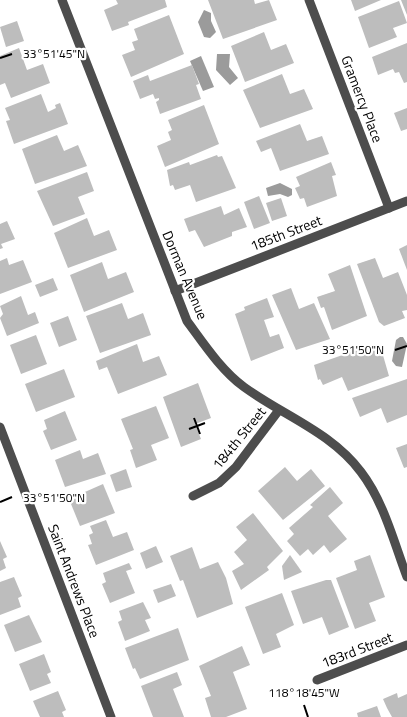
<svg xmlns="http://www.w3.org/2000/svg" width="407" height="717" font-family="'Titillium Web',sans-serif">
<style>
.water{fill:#9b9b9b}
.building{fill:#bdbdbd}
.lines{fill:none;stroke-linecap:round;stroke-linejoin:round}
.minor{stroke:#4d4d4d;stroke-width:9}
.ticks{fill:none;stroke:#000;stroke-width:2}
.labels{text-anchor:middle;stroke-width:4.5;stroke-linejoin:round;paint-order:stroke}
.street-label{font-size:14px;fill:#000;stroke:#fff}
.ticks-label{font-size:12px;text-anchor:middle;fill:#000;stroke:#fff;stroke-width:4.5;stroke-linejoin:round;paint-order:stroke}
</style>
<rect width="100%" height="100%" fill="#fff"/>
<!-- water -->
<g class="water">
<path d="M204,10L211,13V21L216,32L210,38L204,37L198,22Z"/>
<path d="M217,54H230L229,67L238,78L230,85L216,70Z"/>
<path d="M201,56L214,87L203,91L190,61Z"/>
<path d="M280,183L292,189V195L288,197L280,194L268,196L266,188Z"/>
<path d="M400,337H403L407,344L402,367L396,366L392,361L396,340Z"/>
</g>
<!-- building -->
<g class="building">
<path d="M116,0H165L167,7L128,22L129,25L112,31L104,10L118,4Z"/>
<path d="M208,0H254L255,4L269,0L277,20L223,39Z"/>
<path d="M351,0H381L355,11Z"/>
<path d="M401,0H407V15Z"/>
<path d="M399,1L407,23L393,28L397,37L369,48L358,17Z"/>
<path d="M169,15L184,54L131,77L122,55L135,50L132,42L138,40L134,29Z"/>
<path d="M17,21L24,41L6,47L0,27Z"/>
<path d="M264,32L271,50L286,44L294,63L245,82L231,46Z"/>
<path d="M407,43V82L404,83L399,72L395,73L393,69L378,75L372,57Z"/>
<path d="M19,48L27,70L43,64L50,83L11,98L5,83L0,85V56Z"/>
<path d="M192,65L199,84L196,85L201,99L160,114L156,102L159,100V98L155,99L153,94L140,99L133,81L148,75L150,81Z"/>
<path d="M282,74L290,94L304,89L313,109L260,128L243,90Z"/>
<path d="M41,94L48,112L56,108L55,105L60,103L68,124L14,144L6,121L10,120L5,108Z"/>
<path d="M204,105L219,144L165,167L157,146L171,140L168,132L172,130L168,120Z"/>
<path d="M407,108V129L401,131L394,113Z"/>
<path d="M300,124L307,141L322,136L329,154L280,171L271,148L261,152L256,141Z"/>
<path d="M57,135L64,151L78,145L87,166L35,184L22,149Z"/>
<path d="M217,155L218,157L222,156L236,188L196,202L190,185L175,190L173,185L170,186L167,170L189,162L190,165Z"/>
<path d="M331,162L336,175L332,176L337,196L307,207L304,198L300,199L295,188L300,186L296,177Z"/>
<path d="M87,172L94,191L78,197L85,214L53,226L37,191Z"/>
<path d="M259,196L270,223L254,229L244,202Z"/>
<path d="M281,198L287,216L272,221L266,203Z"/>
<path d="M221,206L224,215L239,208L247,227L232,232V236L204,247L195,230L189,232L184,219Z"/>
<path d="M87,218L94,236L109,230L117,250L68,268L54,233Z"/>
<path d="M7,221L15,239L1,244L3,248L0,249V224Z"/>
<path d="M407,245V270L399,249Z"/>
<path d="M7,258L9,265L23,260L32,282L0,294V261Z"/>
<path d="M375,258L383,278L398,272L407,295V310L402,311L405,318L384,326L379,322L357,264Z"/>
<path d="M102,262L108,279L126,272L134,292L84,312L70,275Z"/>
<path d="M350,265L367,316L332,330L324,307L321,308L317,297L335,291L328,274Z"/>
<path d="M53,278L58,290L40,297L35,285Z"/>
<path d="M291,288L299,309L314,303L330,339L296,350L272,295Z"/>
<path d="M21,296L28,315L35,312L39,323L7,336L0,318L3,314L0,306Z"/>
<path d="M267,298L274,317L264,320L270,337L279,334L284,348L251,361L235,314L245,310L244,307Z"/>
<path d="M122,303L128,319L143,313L151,335L100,353L86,316Z"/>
<path d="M68,316L77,340L59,347L50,323Z"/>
<path d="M36,335L47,364L21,374L10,345Z"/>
<path d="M137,344L143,362L159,356L167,375L118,394L107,367L99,370L96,361Z"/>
<path d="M374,344L375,347L380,345L389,376L348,391L342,377L323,385L320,379L318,380L314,365Z"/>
<path d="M64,369L75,397L36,412L25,384Z"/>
<path d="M407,379V415L387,423L381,408L360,417L352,398Z"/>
<path d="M198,383L211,418L195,424L201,439L181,447L163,397Z"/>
<path d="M156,406L169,438L151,445L157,460L136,468L130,450L133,449L121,419Z"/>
<path d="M65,411L77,440L51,450L43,431L47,429L44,420Z"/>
<path d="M407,444V467L404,468L396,448Z"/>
<path d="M80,450L83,459L98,453L106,474L65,487L55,460Z"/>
<path d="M285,467L297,481L311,469L325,486L283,520L258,491Z"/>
<path d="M126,469L132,487L116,492L110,475Z"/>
<path d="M103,484L115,513L80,526L69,499Z"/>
<path d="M330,487L343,503L328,516L347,539L330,553L324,545L313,555L308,549L300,556L287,541L294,534L289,528L313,507L310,505Z"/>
<path d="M253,513L283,551L267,567L269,570L241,590L232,571L244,564L234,552L247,540L236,527Z"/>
<path d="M106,520L113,537L127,532L134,550L96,565L88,545L92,544L89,535L93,533L90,526Z"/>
<path d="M0,541L7,557L3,559L6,568L0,571Z"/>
<path d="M156,546L163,562L146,569L140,553Z"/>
<path d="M192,547L200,569L218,562L226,578L233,604L197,618L183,580L180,581L170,556Z"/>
<path d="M290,555L302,572L284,580L282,566Z"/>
<path d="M370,555L385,597L369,603L376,621L355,629L336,578L357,570L354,561Z"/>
<path d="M129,563L132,569L126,571L135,593L110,603L102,584L106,582L103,573Z"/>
<path d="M14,577L22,596L18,598L21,607L0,615V582Z"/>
<path d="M326,580H331L349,627L329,635L322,617L303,624L291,591Z"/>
<path d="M171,584L176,596L158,603L153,590Z"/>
<path d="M282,593L294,625L276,634L281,647L263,654L245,607Z"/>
<path d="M143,602L151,618L145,620L150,631L125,641L118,622L122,620L119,611Z"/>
<path d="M29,615L42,642L15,652L4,625Z"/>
<path d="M178,628L189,660L140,679L135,668L133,669L125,648Z"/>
<path d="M242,646L250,665L233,672L247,709L226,717H211L205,698L211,696L199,666Z"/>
<path d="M44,654L51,672L47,674L51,683L30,691L19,664Z"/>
<path d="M177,672L182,685L173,689L184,717H153L141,686Z"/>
<path d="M58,691L66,710L62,712L64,717H40L33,701Z"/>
<path d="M397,693L398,698L407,694V717H392L387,708L383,699Z"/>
<path d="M377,706L381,717H358L357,713Z"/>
</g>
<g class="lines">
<!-- minor -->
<g class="minor">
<path d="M62,0L187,321C204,344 221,370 244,387C284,416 331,432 361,472C384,502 394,543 407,577"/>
<path d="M309,0L389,208"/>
<path d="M175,291L407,201"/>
<path d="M0,427L111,717"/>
<path d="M193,496L219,483L236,467L279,410"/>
<path d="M317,680L407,645"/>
</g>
</g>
<!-- ticks -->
<path class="ticks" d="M0,58L12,54M395,350L407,346M194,418L200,434M189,429L205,423M0,502L12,497M304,705L308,717"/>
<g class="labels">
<!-- street labels -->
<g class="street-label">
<text transform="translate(362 99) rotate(69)" y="5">Gramercy Place</text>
<text transform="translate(286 233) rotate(-21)" y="5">185th Street</text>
<text transform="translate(185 275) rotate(67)" y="5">Dorman Avenue</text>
<text transform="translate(239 438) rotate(-51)" y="5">184th Street</text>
<text transform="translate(74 581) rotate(69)" y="5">Saint Andrews Place</text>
<text transform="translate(357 650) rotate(-21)" y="5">183rd Street</text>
</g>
</g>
<g class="ticks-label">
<text x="54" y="58">33°51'45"N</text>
<text x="353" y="354">33°51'50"N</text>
<text x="54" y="502">33°51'50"N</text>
<text x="304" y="697">118°18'45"W</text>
</g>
</svg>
